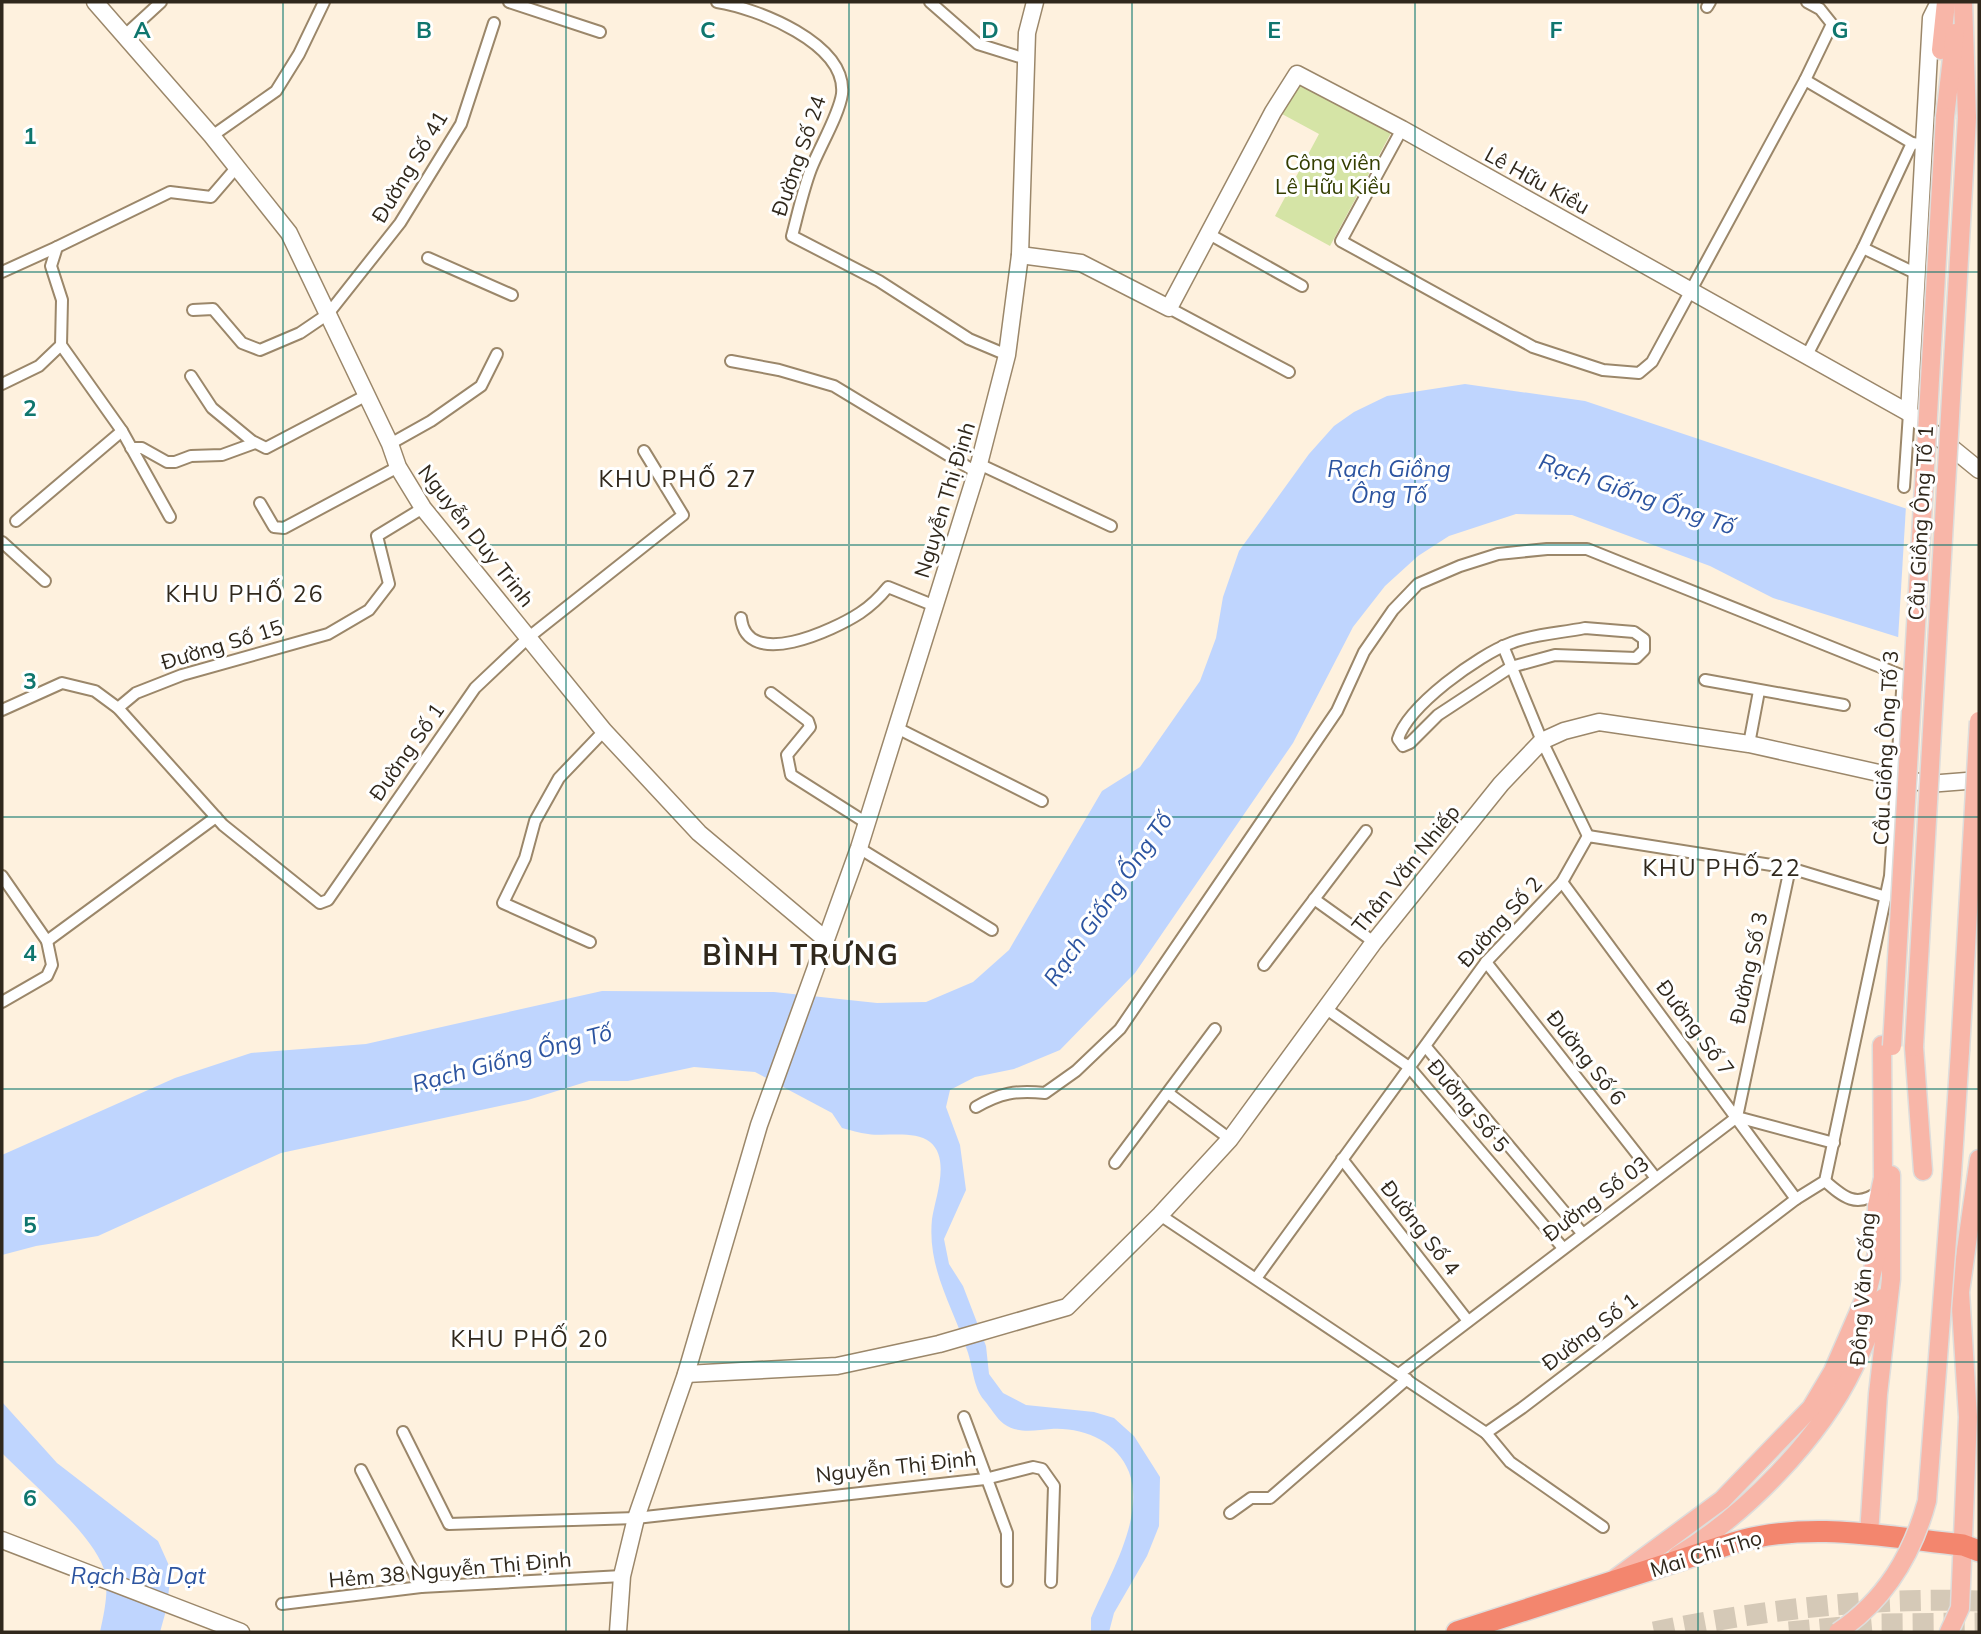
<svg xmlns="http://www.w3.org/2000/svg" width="1981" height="1634" font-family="Mulish,sans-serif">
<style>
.green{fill:#d5e4a6}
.water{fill:#bfd5fe}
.pier{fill:#fef1de}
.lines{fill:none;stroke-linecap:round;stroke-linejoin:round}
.highway-tunnel{stroke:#d5c9b7;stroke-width:21;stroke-dasharray:21 10;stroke-linecap:butt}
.street-casing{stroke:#9b876a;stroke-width:14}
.secondary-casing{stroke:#9b876a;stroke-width:19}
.primary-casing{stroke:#dedddb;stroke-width:21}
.highway-casing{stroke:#dedddb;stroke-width:24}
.street{stroke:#fff;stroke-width:10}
.secondary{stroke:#fff;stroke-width:16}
.primary{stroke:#f8b6a8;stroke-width:18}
.highway{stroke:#f3866e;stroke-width:21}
.primary-bridge-casing{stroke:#dedddb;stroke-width:21;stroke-linecap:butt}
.primary-bridge{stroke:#f8b6a8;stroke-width:18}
.grid{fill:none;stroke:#0f766e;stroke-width:2;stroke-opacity:0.55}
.labels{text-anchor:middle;stroke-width:6;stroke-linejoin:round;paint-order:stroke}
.street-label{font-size:21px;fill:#30281c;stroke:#fff}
.park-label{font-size:21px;fill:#343e01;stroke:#fff}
.water-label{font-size:23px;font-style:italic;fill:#2c54a0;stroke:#fff}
.neighbourhood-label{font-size:23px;letter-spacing:2px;fill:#30281c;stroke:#fff}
.district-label{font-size:28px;font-weight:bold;letter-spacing:2px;fill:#30281c;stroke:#fff}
.grid-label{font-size:23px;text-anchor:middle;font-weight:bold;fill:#0f766e;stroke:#fff;stroke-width:6;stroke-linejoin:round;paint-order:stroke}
</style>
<rect width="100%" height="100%" fill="#fef1de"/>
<!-- green -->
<path class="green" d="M1299,83L1391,133L1330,246L1275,216L1319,134L1282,114Z"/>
<!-- water -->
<g class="water">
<path d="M1465,384L1585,401L1979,533L1968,659L1773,598L1710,566L1572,515L1516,514L1449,536L1418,556L1385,586L1353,627L1293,743L1135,973L1060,1050L1014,1069L975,1077L950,1090L946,1107L960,1145L966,1190L944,1239L949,1264L963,1286L986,1346L989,1374L1003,1393L1026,1405L1094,1412L1114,1418L1134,1436L1160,1477L1159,1526L1147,1556L1114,1613L1109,1632H1091V1618C1108,1578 1146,1517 1129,1472C1117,1441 1083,1427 1051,1429C1037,1430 1017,1434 1004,1424C997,1419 990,1407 984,1400C973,1387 973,1366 967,1350C952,1305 927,1268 932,1219C935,1198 951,1159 930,1142C914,1130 887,1137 868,1134C859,1133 851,1130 842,1128L832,1113L755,1072L694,1067L628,1081H589L528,1100L281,1153L98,1236L36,1246L2,1255V1155L175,1078L251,1053L366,1044L602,991L774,992L877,1003L926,1002L973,982L1009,950L1102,791L1140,767L1200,681L1216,638L1223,597L1239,551L1309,454L1334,426L1354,412L1387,396Z"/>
<path d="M2,1402L57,1463L158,1541L171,1570L167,1607L160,1632H100C104,1613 109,1592 105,1573C97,1537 28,1480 2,1453Z"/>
</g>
<!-- pier -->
<path class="pier" d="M1906,506L1979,529V665L1898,640Z"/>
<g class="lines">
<!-- highway-tunnel -->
<g class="highway-tunnel">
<path d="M1654,1632C1761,1610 1870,1597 1979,1601"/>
<path d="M1789,1632L1876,1624L1979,1623"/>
</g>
<defs>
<g id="street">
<path d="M509,2L600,32"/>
<path d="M717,2C756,8 847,43 842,94C839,115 819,148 811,169C803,190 798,213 792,236L879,281L969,339L1007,355"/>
<path d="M930,2L978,44L1026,59"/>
<path d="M1707,7L1710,2"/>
<path d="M124,36L161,2"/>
<path d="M1805,80L1912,143L1925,145"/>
<path d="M1402,129L1341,241L1533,347L1603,370L1639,373L1652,362L1805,80L1832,24L1820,9L1807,2"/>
<path d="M212,136L276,91L299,54L324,2"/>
<path d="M1209,234L1302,286"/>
<path d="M1863,248L1912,143"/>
<path d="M428,258L512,295"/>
<path d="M2,272L57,247"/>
<path d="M1169,308L1289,372"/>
<path d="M193,310L213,309L242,343L260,350L300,333L328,314L400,223L461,124L494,23"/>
<path d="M61,345L122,431L170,517"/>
<path d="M1806,357L1863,248L1915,273"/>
<path d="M731,361L779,370L834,386L976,472"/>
<path d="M191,376L212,408L252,441L266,448L365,396"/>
<path d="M2,384L39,366L61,345L62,300L51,266L57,247L170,192L211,197L236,168"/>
<path d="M390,444L431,421L481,386L497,354"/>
<path d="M131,448H142L167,462H175L191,456L222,455L255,443"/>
<path d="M979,464L1111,526"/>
<path d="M1904,487L1909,413"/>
<path d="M260,503L274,527L284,528L398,467"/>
<path d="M16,521L122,431"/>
<path d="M2,542L45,581"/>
<path d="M741,618C747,671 834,630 860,613C872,605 880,597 888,587L935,606"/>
<path d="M1585,628L1634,632L1644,639V650L1636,658L1555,655L1511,667L1438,715L1410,743L1403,746L1398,739C1408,706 1478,655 1511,643C1533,634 1561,633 1585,628Z"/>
<path d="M1503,646L1542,741L1588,836"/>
<path d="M1705,680L1844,705"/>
<path d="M771,693L808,721L810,727L787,755L791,775L865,822"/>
<path d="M118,708L136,693L182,675L328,634L369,610L389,584L377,536L423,508"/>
<path d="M2,710L62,683L95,691L118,708L223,825L320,903L328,900L475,688L529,637L683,515L644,451"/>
<path d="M895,727L1042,801"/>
<path d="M1749,744L1759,691"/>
<path d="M859,848L992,930"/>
<path d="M2,876L47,941L216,817"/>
<path d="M1562,882L1796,1199"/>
<path d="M1314,899L1374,942"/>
<path d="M590,942L503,903L525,858L535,821L559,778L604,731"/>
<path d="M1486,962L1655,1177"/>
<path d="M1264,965L1366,831"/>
<path d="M2,1002L47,976L52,965L47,941"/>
<path d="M1325,1008L1409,1067L1563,1248"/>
<path d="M1426,1047L1582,1233"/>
<path d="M1168,1093L1230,1139"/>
<path d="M976,1107C1000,1093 1016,1090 1045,1093L1076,1071L1120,1029L1337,711L1364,652L1393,610L1418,584L1460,566L1498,554L1547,549H1587L1903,676L1890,876L1825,1181L1796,1199L1522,1408L1486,1433L1160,1215"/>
<path d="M1737,1117L1790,868"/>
<path d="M1342,1159L1468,1321"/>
<path d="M1115,1163L1215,1029"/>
<path d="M1825,1181C1843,1197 1857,1209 1879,1191"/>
<path d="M1257,1277L1486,962L1562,882L1588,836L1790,868L1886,897"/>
<path d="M1399,1374L1737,1117L1834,1143"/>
<path d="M964,1417L1007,1533V1581"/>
<path d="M403,1432L449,1524L636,1518L985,1479L1033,1467L1042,1469L1054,1486L1051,1582"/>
<path d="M1486,1433L1510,1462L1603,1527"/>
<path d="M361,1470L421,1587"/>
<path d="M1230,1513L1251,1498H1270L1407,1379"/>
<path d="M282,1604L421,1587L622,1576"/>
</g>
<g id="secondary">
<path d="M95,2L212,136L289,233L390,444L398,467L423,508L604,731L699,833L825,939"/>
<path d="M1020,255L1081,263L1169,308L1273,112L1297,74L1402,129L1909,413L1979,470"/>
<path d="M1909,413L1931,18L1939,2"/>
<path d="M686,1374L837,1366L939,1344L1067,1307L1160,1215L1230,1139L1374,942L1501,784L1542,741L1564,731L1599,722L1749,744L1928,784L1979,780"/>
<path d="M2,1540L241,1632"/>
<path d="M618,1632L622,1576L636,1518L686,1374L759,1125L859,848L979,464L1007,355L1020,255L1027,33L1035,2"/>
</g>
<g id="primary">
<path d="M1963,2L1967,118"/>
<path d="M1941,50L1946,2"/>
<path d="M1945,117L1955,33"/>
<path d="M1914,1047L1923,1171"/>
<path d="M1952,1174L1960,1051"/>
<path d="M1869,1535L1878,1394L1891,1279V1175"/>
<path d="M1677,1556C1745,1515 1820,1439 1854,1367C1865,1345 1874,1321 1883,1298"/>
<path d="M1616,1578L1722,1500L1811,1408L1833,1371L1867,1293L1877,1253V1206L1883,1178L1882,1045"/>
<path d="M1949,1632L1960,1608L1968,1417L1960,1292L1979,1159"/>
</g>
<path id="highway" d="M1457,1632L1733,1543C1808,1520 1886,1537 1963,1545L1979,1551"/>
</defs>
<!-- street casing -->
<use href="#street" class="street-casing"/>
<!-- secondary casing -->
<use href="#secondary" class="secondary-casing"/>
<!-- primary casing -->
<use href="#primary" class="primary-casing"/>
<!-- highway casing -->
<use href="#highway" class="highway-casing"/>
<!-- street -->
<use href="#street" class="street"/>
<!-- secondary -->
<use href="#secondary" class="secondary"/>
<!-- primary -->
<use href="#primary" class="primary"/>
<!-- highway -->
<use href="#highway" class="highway"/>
<defs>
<g id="primary-bridge">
<path d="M1892,1046L1945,117"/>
<path d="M1914,1047L1967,118"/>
<path d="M1960,1051L1979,721"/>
<path d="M1838,1632C1885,1600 1912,1556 1927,1501L1952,1174"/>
</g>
</defs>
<!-- primary-bridge casing -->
<use href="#primary-bridge" class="primary-bridge-casing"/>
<!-- primary-bridge -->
<use href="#primary-bridge" class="primary-bridge"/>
</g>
<!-- grid -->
<path class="grid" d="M283,2V1632M566,2V1632M849,2V1632M1132,2V1632M1415,2V1632M1698,2V1632M2,272H1979M2,545H1979M2,817H1979M2,1089H1979M2,1362H1979"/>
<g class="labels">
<!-- street labels -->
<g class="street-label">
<text transform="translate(799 156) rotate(-71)" y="7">Đường Số 24</text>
<text transform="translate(410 167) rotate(-59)" y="7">Đường Số 41</text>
<text transform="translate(1537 181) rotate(29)" y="7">Lê Hữu Kiều</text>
<text transform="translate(945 500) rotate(-73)" y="7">Nguyễn Thị Định</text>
<text transform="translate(1921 523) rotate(-87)" y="7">Cầu Giồng Ông Tố 1</text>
<text transform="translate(476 536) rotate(52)" y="7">Nguyễn Duy Trinh</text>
<text transform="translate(222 645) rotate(-17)" y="7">Đường Số 15</text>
<text transform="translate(1886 748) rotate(-87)" y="7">Cầu Giồng Ông Tố 3</text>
<text transform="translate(407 752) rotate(-55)" y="7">Đường Số 1</text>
<text transform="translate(1406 869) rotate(-51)" y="7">Thân Văn Nhiếp</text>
<text transform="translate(1500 922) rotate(-48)" y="7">Đường Số 2</text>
<text transform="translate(1749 968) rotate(-78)" y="7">Đường Số 3</text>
<text transform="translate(1695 1028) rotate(53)" y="7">Đường Số 7</text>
<text transform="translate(1586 1058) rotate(52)" y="7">Đường Số 6</text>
<text transform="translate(1468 1106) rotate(50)" y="7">Đường Số 5</text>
<text transform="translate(1596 1199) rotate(-37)" y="7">Đường Số 03</text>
<text transform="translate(1420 1228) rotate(52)" y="7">Đường Số 4</text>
<text transform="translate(1863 1289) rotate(-86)" y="7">Đồng Văn Cống</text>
<text transform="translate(1590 1332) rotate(-37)" y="7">Đường Số 1</text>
<text transform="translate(896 1467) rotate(-6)" y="7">Nguyễn Thị Định</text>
<text transform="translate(1706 1554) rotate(-17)" y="7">Mai Chí Thọ</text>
<text transform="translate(450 1570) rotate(-5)" y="7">Hẻm 38 Nguyễn Thị Định</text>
</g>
<!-- park labels -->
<g class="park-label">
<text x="1333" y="170">Công viên<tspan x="1333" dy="24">Lê Hữu Kiều</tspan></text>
</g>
<!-- water labels -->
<g class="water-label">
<text x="1389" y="477">Rạch Giồng<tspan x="1389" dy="26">Ông Tố</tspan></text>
<text transform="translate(1637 494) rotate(19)" y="8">Rạch Giống Ống Tố</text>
<text transform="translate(1108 899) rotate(-55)" y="8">Rạch Giống Ống Tố</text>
<text transform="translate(512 1058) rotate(-15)" y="8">Rạch Giống Ống Tố</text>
<text x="138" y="1584">Rạch Bà Dạt</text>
</g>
<!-- neighbourhood labels -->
<g class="neighbourhood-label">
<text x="678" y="487">KHU PHỐ 27</text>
<text x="245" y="602">KHU PHỐ 26</text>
<text x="1722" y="876">KHU PHỐ 22</text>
<text x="530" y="1347">KHU PHỐ 20</text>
</g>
<!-- district labels -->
<g class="district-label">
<text x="801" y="965">BÌNH TRƯNG</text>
</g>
</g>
<g class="grid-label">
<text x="142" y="38">A</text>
<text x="424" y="38">B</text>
<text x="708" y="38">C</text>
<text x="990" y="38">D</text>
<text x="1274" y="38">E</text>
<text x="1556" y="38">F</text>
<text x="1840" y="38">G</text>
<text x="30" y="144">1</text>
<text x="30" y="416">2</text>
<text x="30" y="689">3</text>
<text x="30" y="961">4</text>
<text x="30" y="1233">5</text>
<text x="30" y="1506">6</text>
</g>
<!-- border -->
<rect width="1981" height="1634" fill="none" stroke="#30281c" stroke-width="7"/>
</svg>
